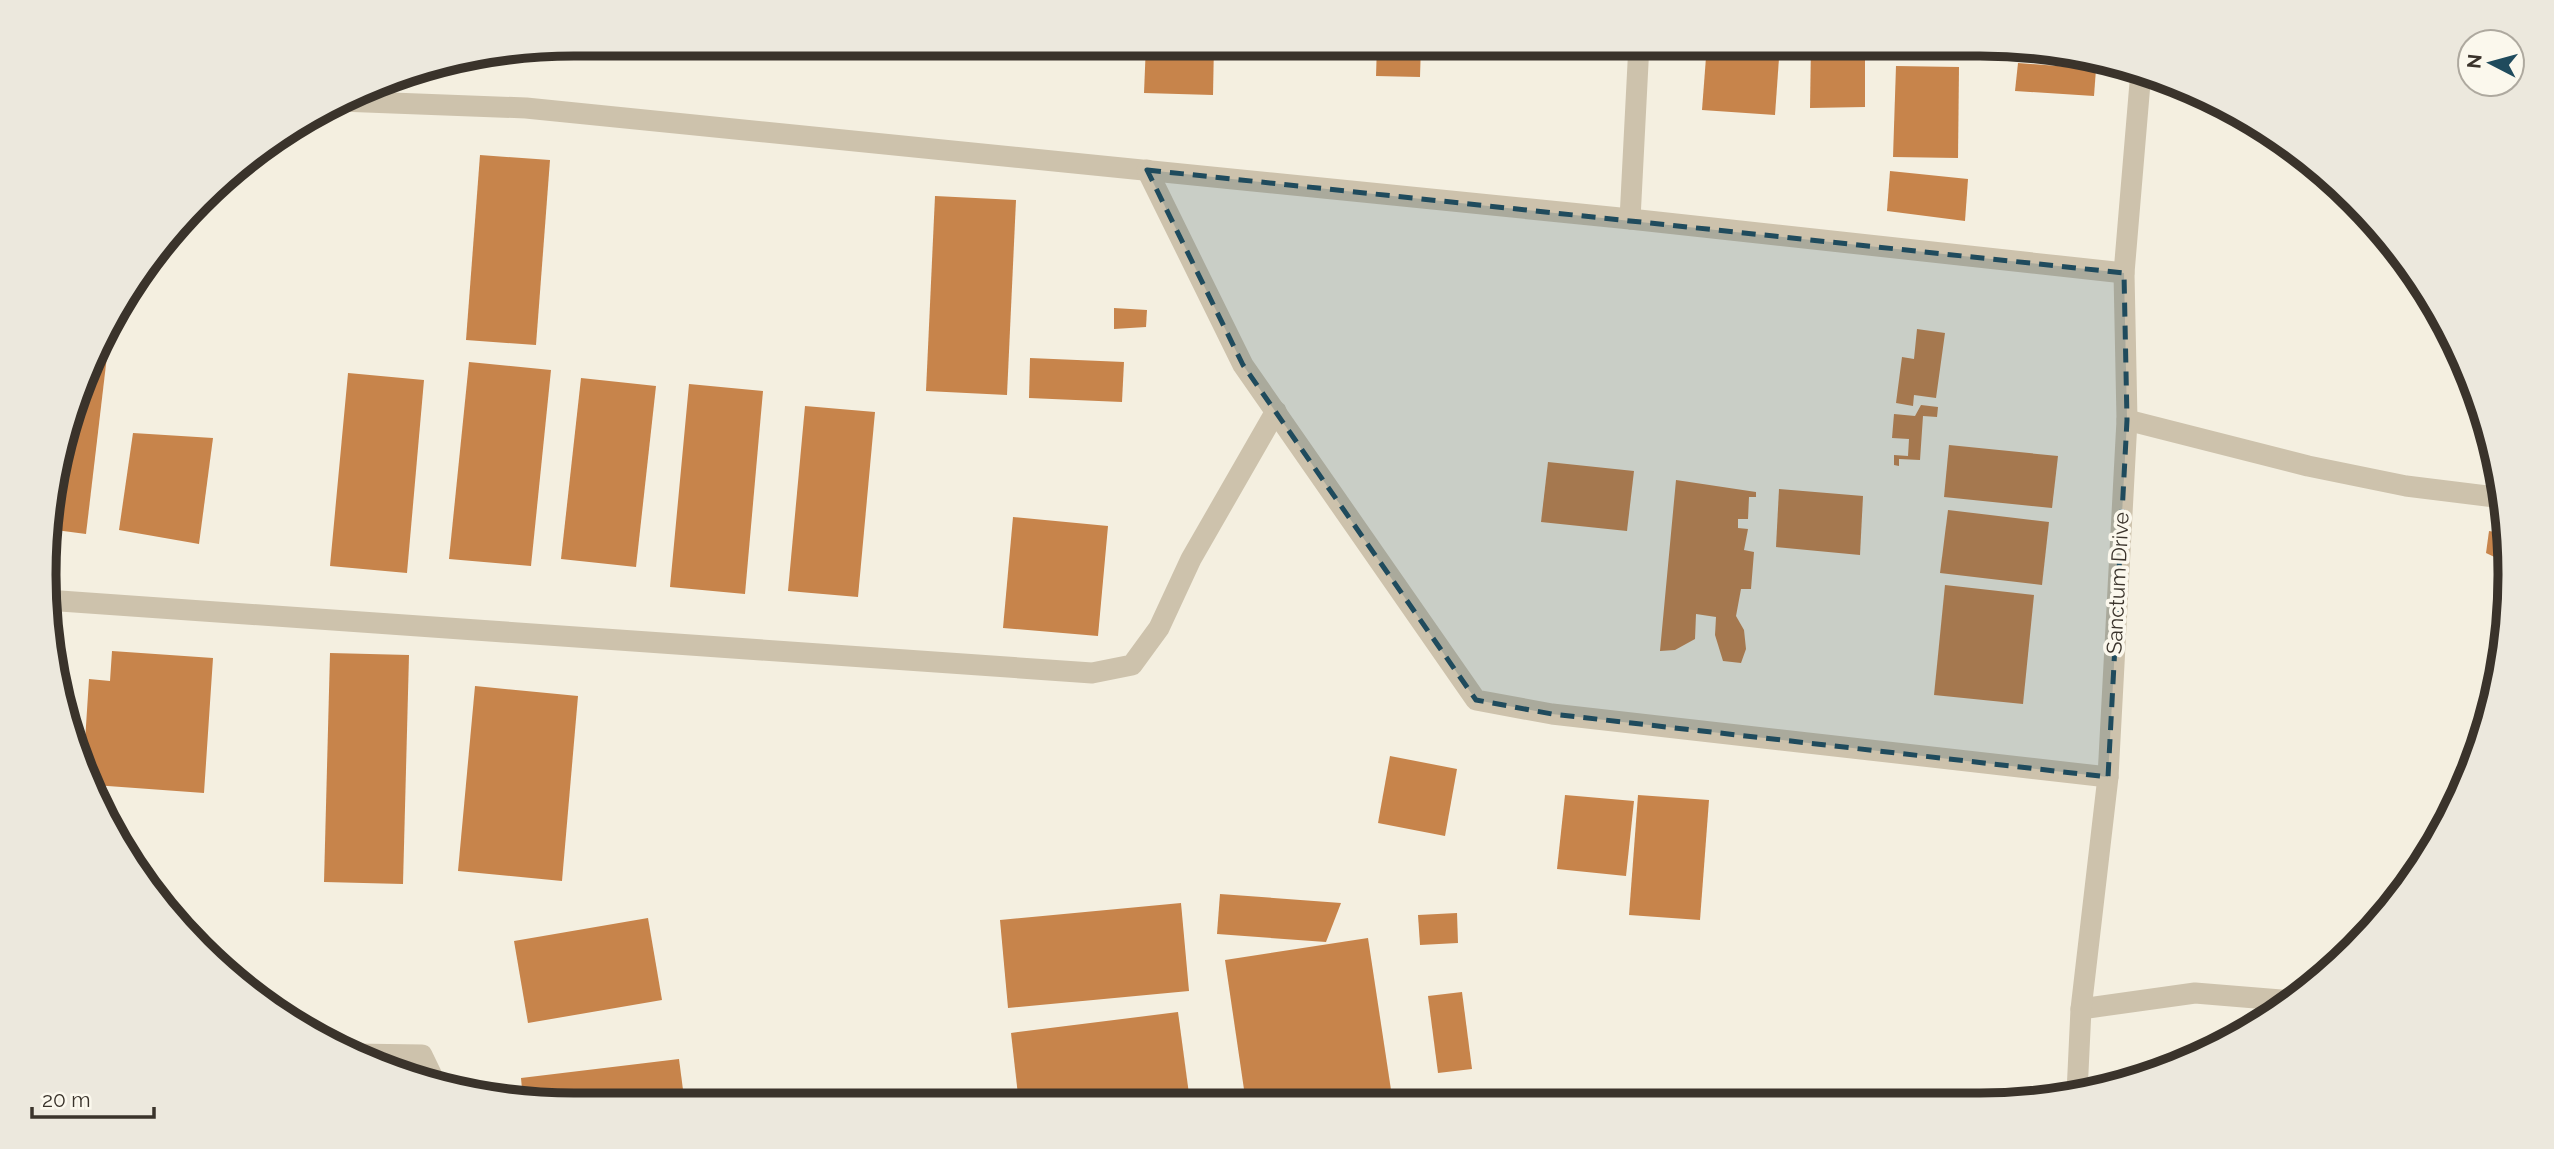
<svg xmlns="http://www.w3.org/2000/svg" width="2554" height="1149" font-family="Raleway,sans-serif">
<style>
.building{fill:#c7844b}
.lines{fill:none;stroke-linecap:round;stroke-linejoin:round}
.street{stroke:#cdc2ac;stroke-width:21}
.marked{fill:#1f4b5d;fill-opacity:0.2;stroke:#1f4b5d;stroke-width:5;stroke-dasharray:14 9;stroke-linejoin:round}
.labels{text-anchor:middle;stroke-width:7;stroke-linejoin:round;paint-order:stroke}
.street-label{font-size:21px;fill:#3a332b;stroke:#fbf8ed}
.rim{fill:none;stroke:#3a332b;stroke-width:9}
</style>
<rect width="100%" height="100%" fill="#f4efe0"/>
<!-- building -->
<g class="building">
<path d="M1146,44H1214L1213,95L1144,93Z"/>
<path d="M1377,44H1421L1420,77L1376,76Z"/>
<path d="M1707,44H1780L1775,115L1702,110Z"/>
<path d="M1811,44H1865V107L1810,108Z"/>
<path d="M2018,63L2096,69L2094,96L2015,91Z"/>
<path d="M1896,66L1959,67L1958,158L1893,157Z"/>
<path d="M480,155L550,160L536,345L466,340Z"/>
<path d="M1890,171L1968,179L1965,221L1887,211Z"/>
<path d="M935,196L1016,200L1007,395L926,391Z"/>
<path d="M1114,308L1147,310L1146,327L1114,329Z"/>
<path d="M1917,329L1945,333L1936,398L1914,395L1913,406L1896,403L1902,357L1914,359Z"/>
<path d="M98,355L107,356L86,534L48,529L54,471Z"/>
<path d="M1030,358L1124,362L1122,402L1029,398Z"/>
<path d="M469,362L551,370L531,566L449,559Z"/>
<path d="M348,373L424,380L407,573L330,566Z"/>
<path d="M581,378L656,386L636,567L561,559Z"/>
<path d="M689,384L763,391L745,594L670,587Z"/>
<path d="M1921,405L1938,407L1937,417L1923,416L1920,460L1899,459V466L1894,465V455L1908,456L1909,439L1892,438L1894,414L1915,416Z"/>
<path d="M805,406L875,412L858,597L788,591Z"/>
<path d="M133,433L213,438L199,544L119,530Z"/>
<path d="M1949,445L2058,456L2052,508L1944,497Z"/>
<path d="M1548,462L1634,471L1627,531L1541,522Z"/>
<path d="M1676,480L1756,492V497H1749L1748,519H1738V528L1748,529L1744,550L1754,552L1751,589H1741L1736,616L1744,630L1746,649L1741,663L1723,661L1715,635L1716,617L1696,614L1695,639L1675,650L1660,651Z"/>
<path d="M1779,489L1863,496L1860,555L1776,547Z"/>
<path d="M1948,510L2049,522L2042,585L1940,573Z"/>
<path d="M1013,517L1108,526L1098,636L1003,628Z"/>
<path d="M2489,531L2506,534L2505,562L2486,553Z"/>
<path d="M1945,585L2034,595L2023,704L1934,695Z"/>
<path d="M112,651L213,658L204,793L94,785L84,757L89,679L110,681Z"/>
<path d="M330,653L409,655L403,884L324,882Z"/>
<path d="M475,686L578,696L562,881L458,871Z"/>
<path d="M1390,756L1457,769L1445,836L1378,823Z"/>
<path d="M1565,795L1634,801L1626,876L1557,869Z"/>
<path d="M1638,795L1709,800L1700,920L1629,915Z"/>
<path d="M1220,894L1341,903L1326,942L1217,934Z"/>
<path d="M1181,903L1189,991L1008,1008L1000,920Z"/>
<path d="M1457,913L1458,943L1420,945L1418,915Z"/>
<path d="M648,918L662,1000L528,1023L514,941Z"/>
<path d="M1368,938L1393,1103H1246L1225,960Z"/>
<path d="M1462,992L1472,1069L1438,1073L1428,996Z"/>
<path d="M1178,1012L1189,1094L1116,1104H1019L1011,1033Z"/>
<path d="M679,1059L685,1105H574L523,1100L521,1078Z"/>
<path d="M885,1090L887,1104L801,1105V1099Z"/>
</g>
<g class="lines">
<!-- street -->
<g class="street">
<path d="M340,101L526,108L1630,219L2124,273"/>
<path d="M1147,170L1243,365L1476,700L1552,714L2108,777"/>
<path d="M1630,219L1639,44"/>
<path d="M2127,420L2308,466L2406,486L2503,498"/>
<path d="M46,600L1092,673L1132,665L1159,628L1191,559L1276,411"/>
<path d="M2081,1009L2195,993L2293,1001"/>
<path d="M354,1054L422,1055L436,1084"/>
<path d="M2077,1093L2081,1009L2108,777L2127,420L2124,273L2141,71"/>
</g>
</g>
<!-- marked area -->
<path class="marked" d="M1147,170L2124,273L2127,420L2108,777L1552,714L1476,700L1243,365Z"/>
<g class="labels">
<!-- street labels -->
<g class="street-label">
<text transform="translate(2118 583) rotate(-87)" y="7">Sanctum Drive</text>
</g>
</g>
<!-- crop -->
<path d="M0 0H2554V1149H0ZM574 56H1980A518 518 0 0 1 2498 574V575A518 518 0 0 1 1980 1093H574A518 518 0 0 1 56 575V574A518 518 0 0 1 574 56Z" fill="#ece8dd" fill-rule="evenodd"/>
<path class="rim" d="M574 56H1980A518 518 0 0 1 2498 574V575A518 518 0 0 1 1980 1093H574A518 518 0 0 1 56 575V574A518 518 0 0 1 574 56Z"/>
<!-- north arrow -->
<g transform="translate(2491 63) rotate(276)"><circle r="33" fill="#fbf8ed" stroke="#aea99f" stroke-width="2"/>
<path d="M0-5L12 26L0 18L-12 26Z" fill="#1f4b5d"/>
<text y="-10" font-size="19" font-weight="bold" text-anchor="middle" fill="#3a332b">N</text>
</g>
<!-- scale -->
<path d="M32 1107v10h122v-10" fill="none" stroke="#3a332b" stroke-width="3.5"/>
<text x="42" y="1107" font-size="21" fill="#3a332b" stroke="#fbf8ed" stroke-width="5" paint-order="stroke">20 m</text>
</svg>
